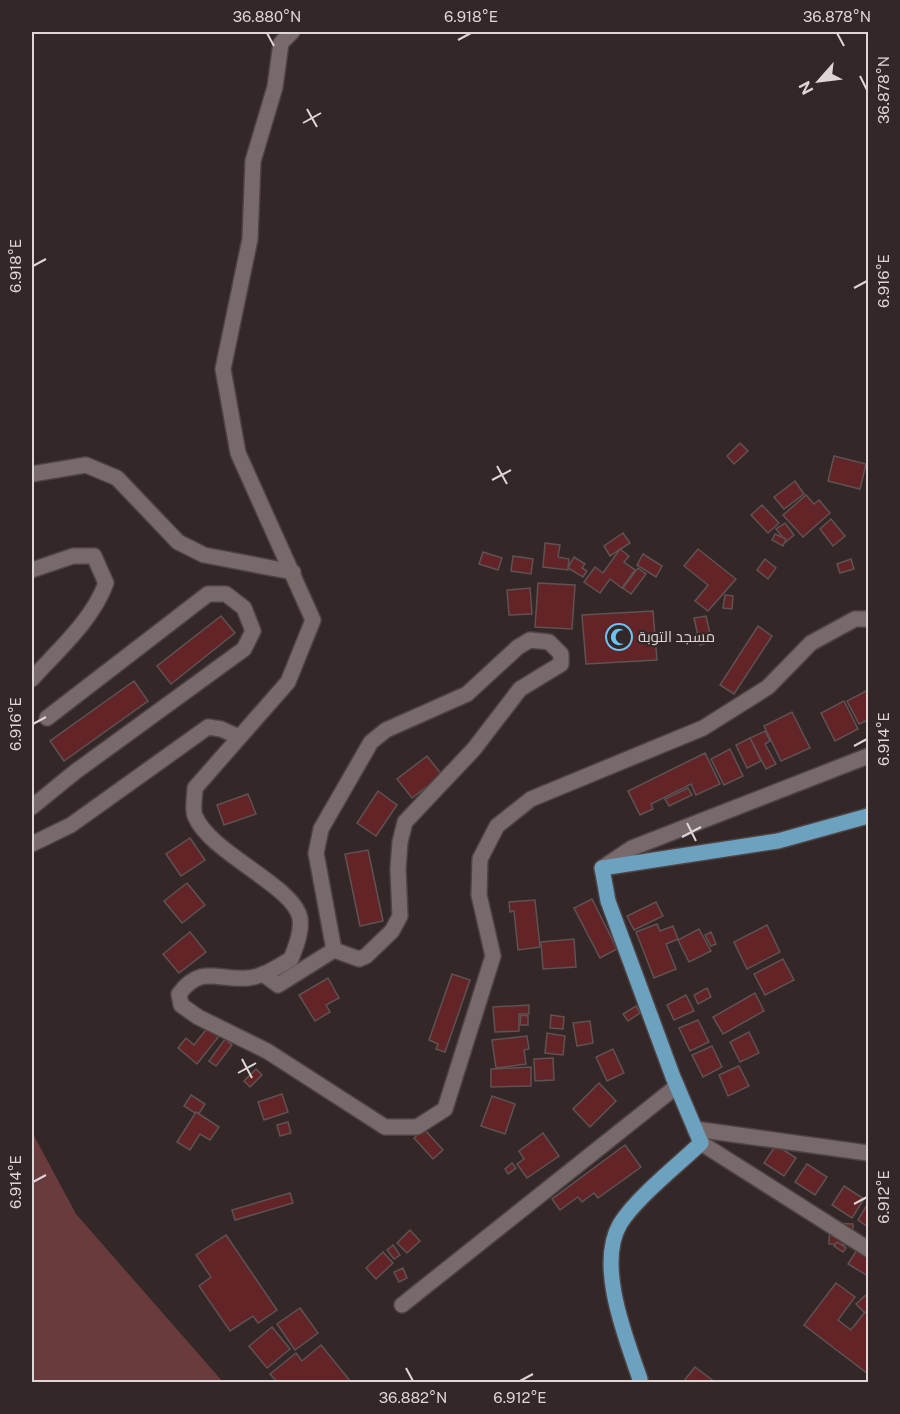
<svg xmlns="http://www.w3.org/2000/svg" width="900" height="1414" font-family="'Public Sans',Cairo,sans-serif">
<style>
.green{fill:#693b3c}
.building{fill:#632428;stroke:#5f5252;stroke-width:1.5}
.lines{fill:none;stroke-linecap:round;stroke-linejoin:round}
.minor-casing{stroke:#4e4343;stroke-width:18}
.major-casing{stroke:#4e4343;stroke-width:18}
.minor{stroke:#786a6a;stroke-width:15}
.major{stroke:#6da1c0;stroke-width:15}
.ticks{fill:none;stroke:#ded6d6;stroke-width:2}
.labels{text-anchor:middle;stroke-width:4.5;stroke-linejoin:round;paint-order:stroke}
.poi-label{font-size:15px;fill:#ded6d6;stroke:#332727;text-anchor:start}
.neatline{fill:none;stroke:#ded6d6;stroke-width:2}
.ticks-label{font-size:15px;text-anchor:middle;fill:#ded6d6}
</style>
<rect width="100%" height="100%" fill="#332727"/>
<!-- green -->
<path class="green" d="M32,1132L76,1214L223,1382H32Z"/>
<!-- building -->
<g class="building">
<path d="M740,443L748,451L734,464L727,456Z"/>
<path d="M834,456L866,464L860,489L828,481Z"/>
<path d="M795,481L804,494L784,509L774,497Z"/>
<path d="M806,495L814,504L819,500L830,513L803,537L783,515Z"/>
<path d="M762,505L779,523L768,533L751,515Z"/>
<path d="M831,519L845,536L833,546L820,529Z"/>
<path d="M785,523L794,535L786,542L776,529Z"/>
<path d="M623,533L630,543L610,556L604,546Z"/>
<path d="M775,534L786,539L783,546L772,540Z"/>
<path d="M545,543L560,545L558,557L569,559L568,570L543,567Z"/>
<path d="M620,549L629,556L624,562L635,570L622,588L610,579L600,593L584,582L595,567L603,573Z"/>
<path d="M698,549L736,579L708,611L695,601L708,585L684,566Z"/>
<path d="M483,552L502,558L498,570L479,564Z"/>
<path d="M643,554L662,566L656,577L637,565Z"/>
<path d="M513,556L533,559L531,574L511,571Z"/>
<path d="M574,557L585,564L582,568L587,571L583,577L568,568Z"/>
<path d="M765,559L776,568L768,579L757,570Z"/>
<path d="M851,559L854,569L840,573L837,564Z"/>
<path d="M638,568L646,574L631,594L623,588Z"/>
<path d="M538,583L575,585L572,629L535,627Z"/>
<path d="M530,588L532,614L509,615L507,590Z"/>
<path d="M725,595L733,596L732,609L723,608Z"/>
<path d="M653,611L657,660L586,664L582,615Z"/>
<path d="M221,616L235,633L171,684L157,666Z"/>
<path d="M706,616L712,642L700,645L694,618Z"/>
<path d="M758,626L772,636L734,694L720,685Z"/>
<path d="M134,681L148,701L64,761L50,741Z"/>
<path d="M868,690V720L859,724L847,701Z"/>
<path d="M844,701L858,729L835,741L821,713Z"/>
<path d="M792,712L810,748L781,761L764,726Z"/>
<path d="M765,731L770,741L765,744L776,764L766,769L750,738Z"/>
<path d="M750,738L761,761L747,768L736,745Z"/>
<path d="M730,749L743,776L724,785L711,759Z"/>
<path d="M705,753L720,784L696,795L691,784L651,804L653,809L640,815L628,791Z"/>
<path d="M427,756L442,775L412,798L397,779Z"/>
<path d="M688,788L692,795L669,806L665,799Z"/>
<path d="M378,791L397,805L376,836L357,823Z"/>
<path d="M248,794L256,814L224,825L217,805Z"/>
<path d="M190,838L205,860L181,876L166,854Z"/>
<path d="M368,850L383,921L360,926L345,854Z"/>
<path d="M187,883L205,905L182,923L164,901Z"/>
<path d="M592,899L617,949L600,958L574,908Z"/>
<path d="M535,900L540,947L518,950L514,911L510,912L509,902Z"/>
<path d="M656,902L663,916L634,930L627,916Z"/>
<path d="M657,924L660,931L673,926L678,939L666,944L676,969L654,978L636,932Z"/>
<path d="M767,925L780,952L747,969L734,942Z"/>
<path d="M699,929L711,951L689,962L678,940Z"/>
<path d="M190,932L206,952L179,973L163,954Z"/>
<path d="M711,932L716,944L711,946L705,935Z"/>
<path d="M574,939L576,967L543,969L541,942Z"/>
<path d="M783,959L794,980L765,995L754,974Z"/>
<path d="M452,974L470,980L445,1052L436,1049L438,1044L429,1040Z"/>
<path d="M328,978L339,998L326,1005L330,1012L315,1021L299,995Z"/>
<path d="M707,988L711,997L698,1004L694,995Z"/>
<path d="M755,993L764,1011L723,1034L713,1017Z"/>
<path d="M686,995L694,1011L674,1020L667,1005Z"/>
<path d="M529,1005V1014H519V1031L495,1032L493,1007Z"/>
<path d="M636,1006L640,1013L628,1021L623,1014Z"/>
<path d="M521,1015L528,1016V1025H520Z"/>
<path d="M551,1015L564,1017L563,1029L550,1028Z"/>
<path d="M698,1020L709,1042L690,1051L679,1028Z"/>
<path d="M590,1021L593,1043L577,1046L573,1023Z"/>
<path d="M208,1027L219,1036L197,1064L178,1048L186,1038L194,1045Z"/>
<path d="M749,1032L759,1053L740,1062L730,1042Z"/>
<path d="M547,1033L565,1036L563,1055L545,1053Z"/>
<path d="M527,1036L529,1049L524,1050L526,1064L496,1068L492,1040Z"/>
<path d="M225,1039L232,1045L216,1066L209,1061Z"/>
<path d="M712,1046L722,1067L703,1077L692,1055Z"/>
<path d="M613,1049L624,1073L607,1081L596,1057Z"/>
<path d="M553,1058L554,1080L535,1081L534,1059Z"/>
<path d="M739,1066L749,1086L728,1096L719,1075Z"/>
<path d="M531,1067V1086L491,1087V1069Z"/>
<path d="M256,1069L262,1075L250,1087L244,1081Z"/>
<path d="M599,1083L616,1101L590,1127L573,1109Z"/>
<path d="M282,1094L288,1112L264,1120L258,1102Z"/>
<path d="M191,1095L205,1104L198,1115L184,1106Z"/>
<path d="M492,1096L515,1104L505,1134L481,1126Z"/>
<path d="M196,1112L219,1127L210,1140L200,1134L190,1150L177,1142Z"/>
<path d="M288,1122L291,1133L280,1136L277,1125Z"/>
<path d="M424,1129L443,1150L433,1159L414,1138Z"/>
<path d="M543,1133L559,1156L527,1178L517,1164L524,1159L519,1151Z"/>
<path d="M625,1145L641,1167L598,1198L594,1193L582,1202L578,1197L560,1210L552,1199Z"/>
<path d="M776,1145L796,1158L784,1176L764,1163Z"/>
<path d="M512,1163L516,1168L508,1174L505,1169Z"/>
<path d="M807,1164L827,1177L815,1195L795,1182Z"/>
<path d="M844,1186L864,1199L852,1218L832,1205Z"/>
<path d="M290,1193L293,1203L235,1220L232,1210Z"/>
<path d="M868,1203V1227L858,1220Z"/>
<path d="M830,1223L853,1224L852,1245L829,1244Z"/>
<path d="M410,1230L420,1241L407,1253L397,1243Z"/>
<path d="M226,1235L277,1310L258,1323L253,1316L230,1331L199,1286L211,1277L196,1255Z"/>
<path d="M837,1242L846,1248L843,1252L834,1246Z"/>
<path d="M393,1245L400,1255L394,1259L387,1250Z"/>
<path d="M860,1245L868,1251V1276L848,1264Z"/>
<path d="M383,1252L393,1263L376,1279L366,1268Z"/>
<path d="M403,1268L407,1278L399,1282L394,1272Z"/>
<path d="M836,1283L855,1297L838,1320L851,1330L865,1312L868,1315V1374L804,1325Z"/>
<path d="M867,1294L868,1309L865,1313L856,1304Z"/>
<path d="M300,1308L318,1333L295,1350L277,1324Z"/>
<path d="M272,1327L290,1349L267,1368L249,1346Z"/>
<path d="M321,1345L351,1382H277L270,1374L296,1353L302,1361Z"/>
<path d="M695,1367L715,1382H683Z"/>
</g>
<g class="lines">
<defs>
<g id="minor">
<path d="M292,32L281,43L275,87L253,161L250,239L223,369L238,453L313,620L288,682L195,788C195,796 192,809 195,816C210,853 294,886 300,918C302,932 296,946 291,959C279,966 263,977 248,978C218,981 201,964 179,994L181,1005L198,1017L267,1051L385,1127H417L445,1109L493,956L479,895L480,859L497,826L531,799L703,728L768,687L811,643L855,619H868"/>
<path d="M32,474L86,465L117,478L178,542L204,555L293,572"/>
<path d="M32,570L73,556H94L106,583C92,621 58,650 32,679"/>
<path d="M32,807L75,772L244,649L253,631L244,608L226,594H208L47,718"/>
<path d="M32,844L71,825L208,727L221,729L239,737"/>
<path d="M602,868L632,848L868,756"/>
<path d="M263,974L278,985L334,950L316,853L321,829L371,742L386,730L467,694L518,647L530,640L549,642L561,654V664L520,689L474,749L405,822L400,842L398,869L400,916L392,931L366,956L359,959L334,950"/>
<path d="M695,1129L868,1153"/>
<path d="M701,1143L868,1249"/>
<path d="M402,1305L677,1086"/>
</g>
<path id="major" d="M639,1382L640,1379C626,1338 596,1265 620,1224C636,1198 678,1165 701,1143L673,1077L608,901L602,868L778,841L868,816"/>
</defs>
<!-- minor casing -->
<use href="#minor" class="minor-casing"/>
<!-- major casing -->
<use href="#major" class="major-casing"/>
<!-- minor -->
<use href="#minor" class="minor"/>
<!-- major -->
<use href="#major" class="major"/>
</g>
<!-- ticks -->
<path class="ticks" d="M267,33L274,46M837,33L844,46M458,40L471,33M860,76L867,90M307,109L317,127M303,123L321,113M33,266L46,259M854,288L867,281M497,466L507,484M492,480L511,470M33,724L46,717M854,746L867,739M687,823L696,841M682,837L701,827M242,1059L252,1078M238,1073L256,1063M33,1182L46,1175M854,1204L867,1197M406,1368L413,1381M520,1381L533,1374"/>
<!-- icons -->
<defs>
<symbol id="mosque-ring" viewBox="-11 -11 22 22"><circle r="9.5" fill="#332727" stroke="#6cc3f2" stroke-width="1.5"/><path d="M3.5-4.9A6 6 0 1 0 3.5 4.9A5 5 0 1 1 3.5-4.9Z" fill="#6cc3f2"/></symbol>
</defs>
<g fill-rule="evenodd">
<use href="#mosque-ring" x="604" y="622" width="30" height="30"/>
</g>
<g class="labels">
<!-- poi labels -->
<g class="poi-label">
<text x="638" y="642">مسجد التوبة</text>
</g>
</g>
<!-- border -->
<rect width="900" height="1414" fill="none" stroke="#332727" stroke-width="66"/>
<!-- north arrow -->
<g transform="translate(819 81) rotate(242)" stroke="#332727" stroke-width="4.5" paint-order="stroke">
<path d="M0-4.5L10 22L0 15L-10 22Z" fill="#ded6d6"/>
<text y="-9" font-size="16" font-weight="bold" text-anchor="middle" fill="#ded6d6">N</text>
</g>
<rect x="33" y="33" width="834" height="1348" class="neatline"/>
<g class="ticks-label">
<text x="267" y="22">36.880°N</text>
<text x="471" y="22">6.918°E</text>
<text x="837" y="22">36.878°N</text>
<text transform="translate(884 90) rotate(-90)" y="5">36.878°N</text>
<text transform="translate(16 266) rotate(-90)" y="5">6.918°E</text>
<text transform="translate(884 281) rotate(-90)" y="5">6.916°E</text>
<text transform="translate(16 724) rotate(-90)" y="5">6.916°E</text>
<text transform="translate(884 739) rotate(-90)" y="5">6.914°E</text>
<text transform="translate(16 1182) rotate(-90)" y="5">6.914°E</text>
<text transform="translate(884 1197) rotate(-90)" y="5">6.912°E</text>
<text x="413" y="1403">36.882°N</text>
<text x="520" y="1403">6.912°E</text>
</g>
</svg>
